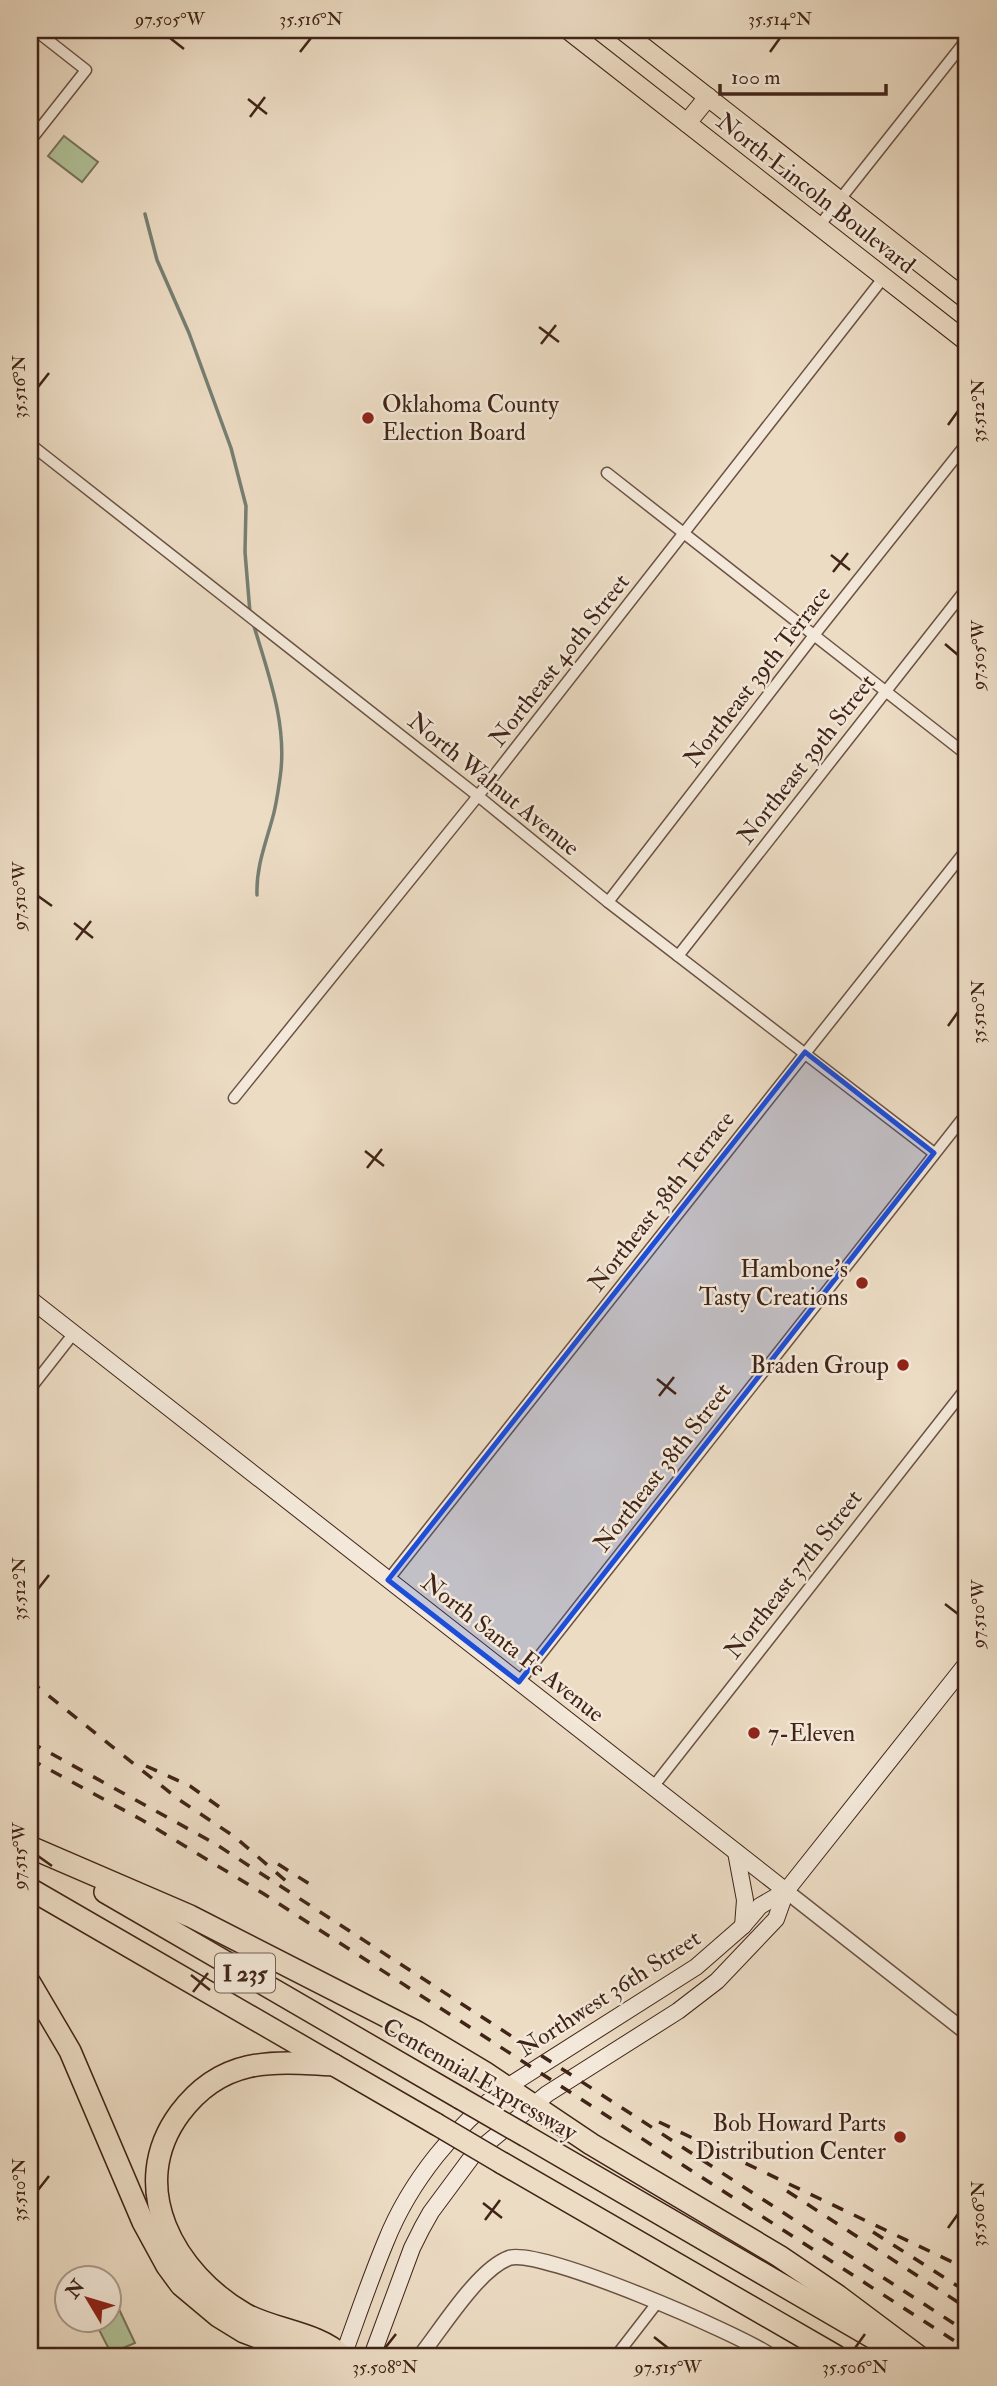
<svg xmlns="http://www.w3.org/2000/svg" width="997" height="2386" font-family="'IM FELL Double Pica',serif">
<style>
.green{fill:#b1c299;stroke:#787358;stroke-width:2}
.lines{fill:none;stroke-linecap:round;stroke-linejoin:round}
.stream{stroke:#767f72;stroke-width:3.5}
.minor-casing{stroke:#6b5243;stroke-width:13}
.tertiary-casing{stroke:#6b5243;stroke-width:17}
.secondary-casing{stroke:#402418;stroke-width:18}
.primary-casing{stroke:#402418;stroke-width:20}
.motorway-casing{stroke:#402418;stroke-width:24}
.minor{stroke:#f3e8d9;stroke-width:10}
.tertiary{stroke:#f3e8d9;stroke-width:14}
.secondary{stroke:#f3e8d9;stroke-width:16}
.primary{stroke:#ecdcc4;stroke-width:18}
.motorway{stroke:#ecdcc4;stroke-width:21}
.rail{stroke:#402418;stroke-width:3.5;stroke-dasharray:12 12;stroke-linecap:butt}
.motorway-bridge-casing{stroke:#402418;stroke-width:24;stroke-linecap:butt}
.motorway-bridge{stroke:#ecdcc4;stroke-width:21}
.marked{fill:#1d4ed8;fill-opacity:0.2;stroke:#1d4ed8;stroke-width:5;stroke-linejoin:round}
.ticks{fill:none;stroke:#402418;stroke-width:2.5}
.poi-dot{fill:#8f2418;stroke:#f3e8d9;stroke-width:2.5}
.labels{text-anchor:middle;stroke-width:5;stroke-linejoin:round;paint-order:stroke}
.shield{fill:#f3e8d9;stroke:#765f52;stroke-width:2}
.shield-label{font-size:23px;font-weight:bold;fill:#402418}
.street-label{font-size:24px;fill:#402418;stroke:#f3e8d9}
.poi-label{font-size:24px;fill:#402418;stroke:#f3e8d9;text-anchor:end}
.neatline{fill:none;stroke:#402418;stroke-width:2.5}
.ticks-label{font-size:18px;text-anchor:middle;fill:#402418}
</style>
<rect width="100%" height="100%" fill="#ecdcc4"/>
<filter id="stains"><feTurbulence type="fractalNoise" baseFrequency=".00286" numOctaves="4"/><feColorMatrix values="0 0 0 0 .2 0 0 0 0 .09 0 0 0 0 .02 0 0 0 .5 -.17"/></filter>
<radialGradient id="worn" r=".72"><stop offset=".6" stop-color="#630" stop-opacity="0"/><stop offset="1" stop-color="#630" stop-opacity=".3"/></radialGradient>
<!-- green -->
<g class="green">
<path d="M64,136L98,162L82,182L48,156Z"/>
<path d="M117,2305L135,2343L111,2353L94,2320H108L109,2309Z"/>
</g>
<g class="lines">
<!-- stream -->
<g class="stream">
<path d="M145,214L157,260L189,333L231,448L246,506L245,552L250,613"/>
<path d="M253,623C268,673 288,725 280,778C278,792 276,807 272,820C265,845 256,868 257,895"/>
</g>
<defs>
<g id="minor">
<path d="M30,141L86,70L35,30"/>
<path d="M819,226L967,39"/>
<path d="M30,444L478,796L608,902L934,1153"/>
<path d="M607,473L967,755"/>
<path d="M608,902L815,634L967,443"/>
<path d="M678,956L967,588"/>
<path d="M234,1098L478,796L884,277"/>
<path d="M30,1389L74,1333"/>
<path d="M388,1580L967,849"/>
<path d="M519,1682L967,1113"/>
<path d="M653,1787L967,1387"/>
<path d="M616,2356L657,2303"/>
</g>
<g id="tertiary">
<path d="M786,1891L967,2033"/>
<path d="M420,2356C441,2330 478,2269 509,2258C539,2247 740,2334 771,2356"/>
</g>
<g id="secondary">
<path d="M30,1299L786,1891"/>
<path d="M736,1852L745,1900L743,1926"/>
<path d="M343,2356C357,2318 370,2279 386,2241C410,2181 456,2125 507,2087L696,1967L743,1926L760,1906L786,1891"/>
<path d="M372,2356L412,2248L422,2228L431,2212L474,2154L547,2094L678,2011L717,1981L776,1919L786,1891L967,1663"/>
</g>
<g id="primary">
<path d="M568,30L967,342"/>
<path d="M622,30L967,300"/>
<path d="M687,123L708,97"/>
</g>
<g id="motorway">
<path d="M30,1847L190,1916L417,2032L484,2072L591,2144L779,2256L838,2296L918,2356"/>
<path d="M30,1889L436,2124"/>
<path d="M105,1892L460,2098"/>
<path d="M30,1983L70,2051L143,2222L167,2266L181,2285L218,2316L244,2332L308,2356"/>
<path d="M334,2065C271,2061 222,2057 180,2113C125,2187 175,2274 245,2314C274,2330 320,2333 342,2356"/>
<path d="M526,2136L882,2343"/>
<path d="M502,2163L836,2356"/>
</g>
</defs>
<!-- minor casing -->
<use href="#minor" class="minor-casing"/>
<!-- tertiary casing -->
<use href="#tertiary" class="tertiary-casing"/>
<!-- secondary casing -->
<use href="#secondary" class="secondary-casing"/>
<!-- primary casing -->
<use href="#primary" class="primary-casing"/>
<!-- motorway casing -->
<use href="#motorway" class="motorway-casing"/>
<!-- minor -->
<use href="#minor" class="minor"/>
<!-- tertiary -->
<use href="#tertiary" class="tertiary"/>
<!-- secondary -->
<use href="#secondary" class="secondary"/>
<!-- primary -->
<use href="#primary" class="primary"/>
<!-- motorway -->
<use href="#motorway" class="motorway"/>
<!-- rail -->
<g class="rail">
<path d="M30,1681L178,1799L235,1837L286,1881"/>
<path d="M30,1742L214,1843L967,2332"/>
<path d="M30,1759L142,1820L264,1894L967,2349"/>
<path d="M146,1766L190,1786L225,1811"/>
<path d="M278,1864L311,1885"/>
<path d="M659,2122L967,2269"/>
<path d="M787,2191L967,2308"/>
<path d="M873,2232L967,2292"/>
</g>
<defs>
<g id="motorway-bridge">
<path d="M460,2098L526,2136"/>
<path d="M436,2124L502,2163"/>
</g>
</defs>
<!-- motorway-bridge casing -->
<use href="#motorway-bridge" class="motorway-bridge-casing"/>
<!-- motorway-bridge -->
<use href="#motorway-bridge" class="motorway-bridge"/>
</g>
<!-- marked area -->
<path class="marked" d="M805,1052L934,1153L519,1682L388,1580Z"/>
<!-- ticks -->
<path class="ticks" d="M170,38L184,49M300,52L311,38M770,52L780,38M248,99L267,114M250,117L265,97M539,327L559,342M541,344L556,325M38,387L49,373M948,425L958,411M831,555L850,570M833,572L848,553M945,644L958,655M38,896L52,906M74,923L93,938M76,940L91,921M948,1026L958,1012M365,1151L384,1166M367,1168L382,1149M657,1379L676,1394M659,1396L674,1377M38,1589L49,1575M945,1604L958,1614M38,1856L52,1866M191,1975L210,1990M193,1992L208,1973M38,2190L49,2176M483,2203L502,2218M485,2220L500,2200M948,2228L958,2214M654,2337L668,2348M385,2348L396,2334M855,2348L865,2334"/>
<!-- markers -->
<g class="poi-dot">
<circle cx="368" cy="418" r="7"/>
<circle cx="862" cy="1283" r="7"/>
<circle cx="903" cy="1365" r="7"/>
<circle cx="754" cy="1733" r="7"/>
<circle cx="900" cy="2137" r="7"/>
</g>
<g class="labels">
<!-- shield labels -->
<rect class="shield" x="215" y="1953.5" width="60" height="39" rx="5"/>
<g class="shield-label">
<text x="245" y="1981">I 235</text>
</g>
<!-- street labels -->
<g class="street-label">
<text transform="translate(816 193) rotate(38)" y="8">North Lincoln Boulevard</text>
<text transform="translate(559 660) rotate(-52)" y="8">Northeast 40th Street</text>
<text transform="translate(757 676) rotate(-52)" y="8">Northeast 39th Terrace</text>
<text transform="translate(806 759) rotate(-52)" y="8">Northeast 39th Street</text>
<text transform="translate(494 784) rotate(39)" y="8">North Walnut Avenue</text>
<text transform="translate(661 1201) rotate(-52)" y="8">Northeast 38th Terrace</text>
<text transform="translate(662 1467) rotate(-52)" y="8">Northeast 38th Street</text>
<text transform="translate(793 1574) rotate(-52)" y="8">Northeast 37th Street</text>
<text transform="translate(513 1648) rotate(38)" y="8">North Santa Fe Avenue</text>
<text transform="translate(609 1993) rotate(-33)" y="8">Northwest 36th Street</text>
<text transform="translate(480 2079) rotate(30)" y="8">Centennial Expressway</text>
</g>
<!-- poi labels -->
<g class="poi-label">
<text x="382" y="412" text-anchor="start">Oklahoma County<tspan x="382" dy="28">Election Board</tspan></text>
<text x="848" y="1277">Hambone's<tspan x="848" dy="28">Tasty Creations</tspan></text>
<text x="889" y="1373">Braden Group</text>
<text x="768" y="1741" text-anchor="start">7-Eleven</text>
<text x="886" y="2131">Bob Howard Parts<tspan x="886" dy="28">Distribution Center</tspan></text>
</g>
</g>
<!-- margin -->
<rect width="997" height="2386" fill="none" stroke="#ecdcc4" stroke-width="77"/>
<!-- north arrow -->
<g transform="translate(88 2299) rotate(308)"><circle r="33" fill="#f3e8d9" stroke="#ab9a8c" stroke-width="2"/>
<path d="M0-5L12 26L0 18L-12 26Z" fill="#8f2418"/>
<text y="-10" font-size="19" font-weight="bold" text-anchor="middle" fill="#402418">N</text>
</g>
<!-- scale -->
<path d="M720 84v10h166v-10" fill="none" stroke="#402418" stroke-width="3.5"/>
<text x="731" y="84" font-size="21" fill="#402418" stroke="#f3e8d9" stroke-width="5" paint-order="stroke">100 m</text>
<rect x="38" y="38" width="920" height="2310" class="neatline"/>
<g class="ticks-label">
<text x="170" y="25">97.505°W</text>
<text x="311" y="25">35.516°N</text>
<text x="780" y="25">35.514°N</text>
<text transform="translate(19 387) rotate(-90)" y="6">35.516°N</text>
<text transform="translate(978 411) rotate(-90)" y="6">35.512°N</text>
<text transform="translate(978 655) rotate(-90)" y="6">97.505°W</text>
<text transform="translate(19 896) rotate(-90)" y="6">97.510°W</text>
<text transform="translate(978 1012) rotate(-90)" y="6">35.510°N</text>
<text transform="translate(19 1589) rotate(-90)" y="6">35.512°N</text>
<text transform="translate(978 1614) rotate(-90)" y="6">97.510°W</text>
<text transform="translate(19 1856) rotate(-90)" y="6">97.515°W</text>
<text transform="translate(19 2190) rotate(-90)" y="6">35.510°N</text>
<text transform="translate(978 2214) rotate(-90)" y="6">35.506°N</text>
<text x="385" y="2373">35.508°N</text>
<text x="668" y="2373">97.515°W</text>
<text x="855" y="2373">35.506°N</text>
</g>
<rect width="100%" height="100%" filter="url(#stains)"/>
<rect width="100%" height="100%" fill="url(#worn)"/>
</svg>
